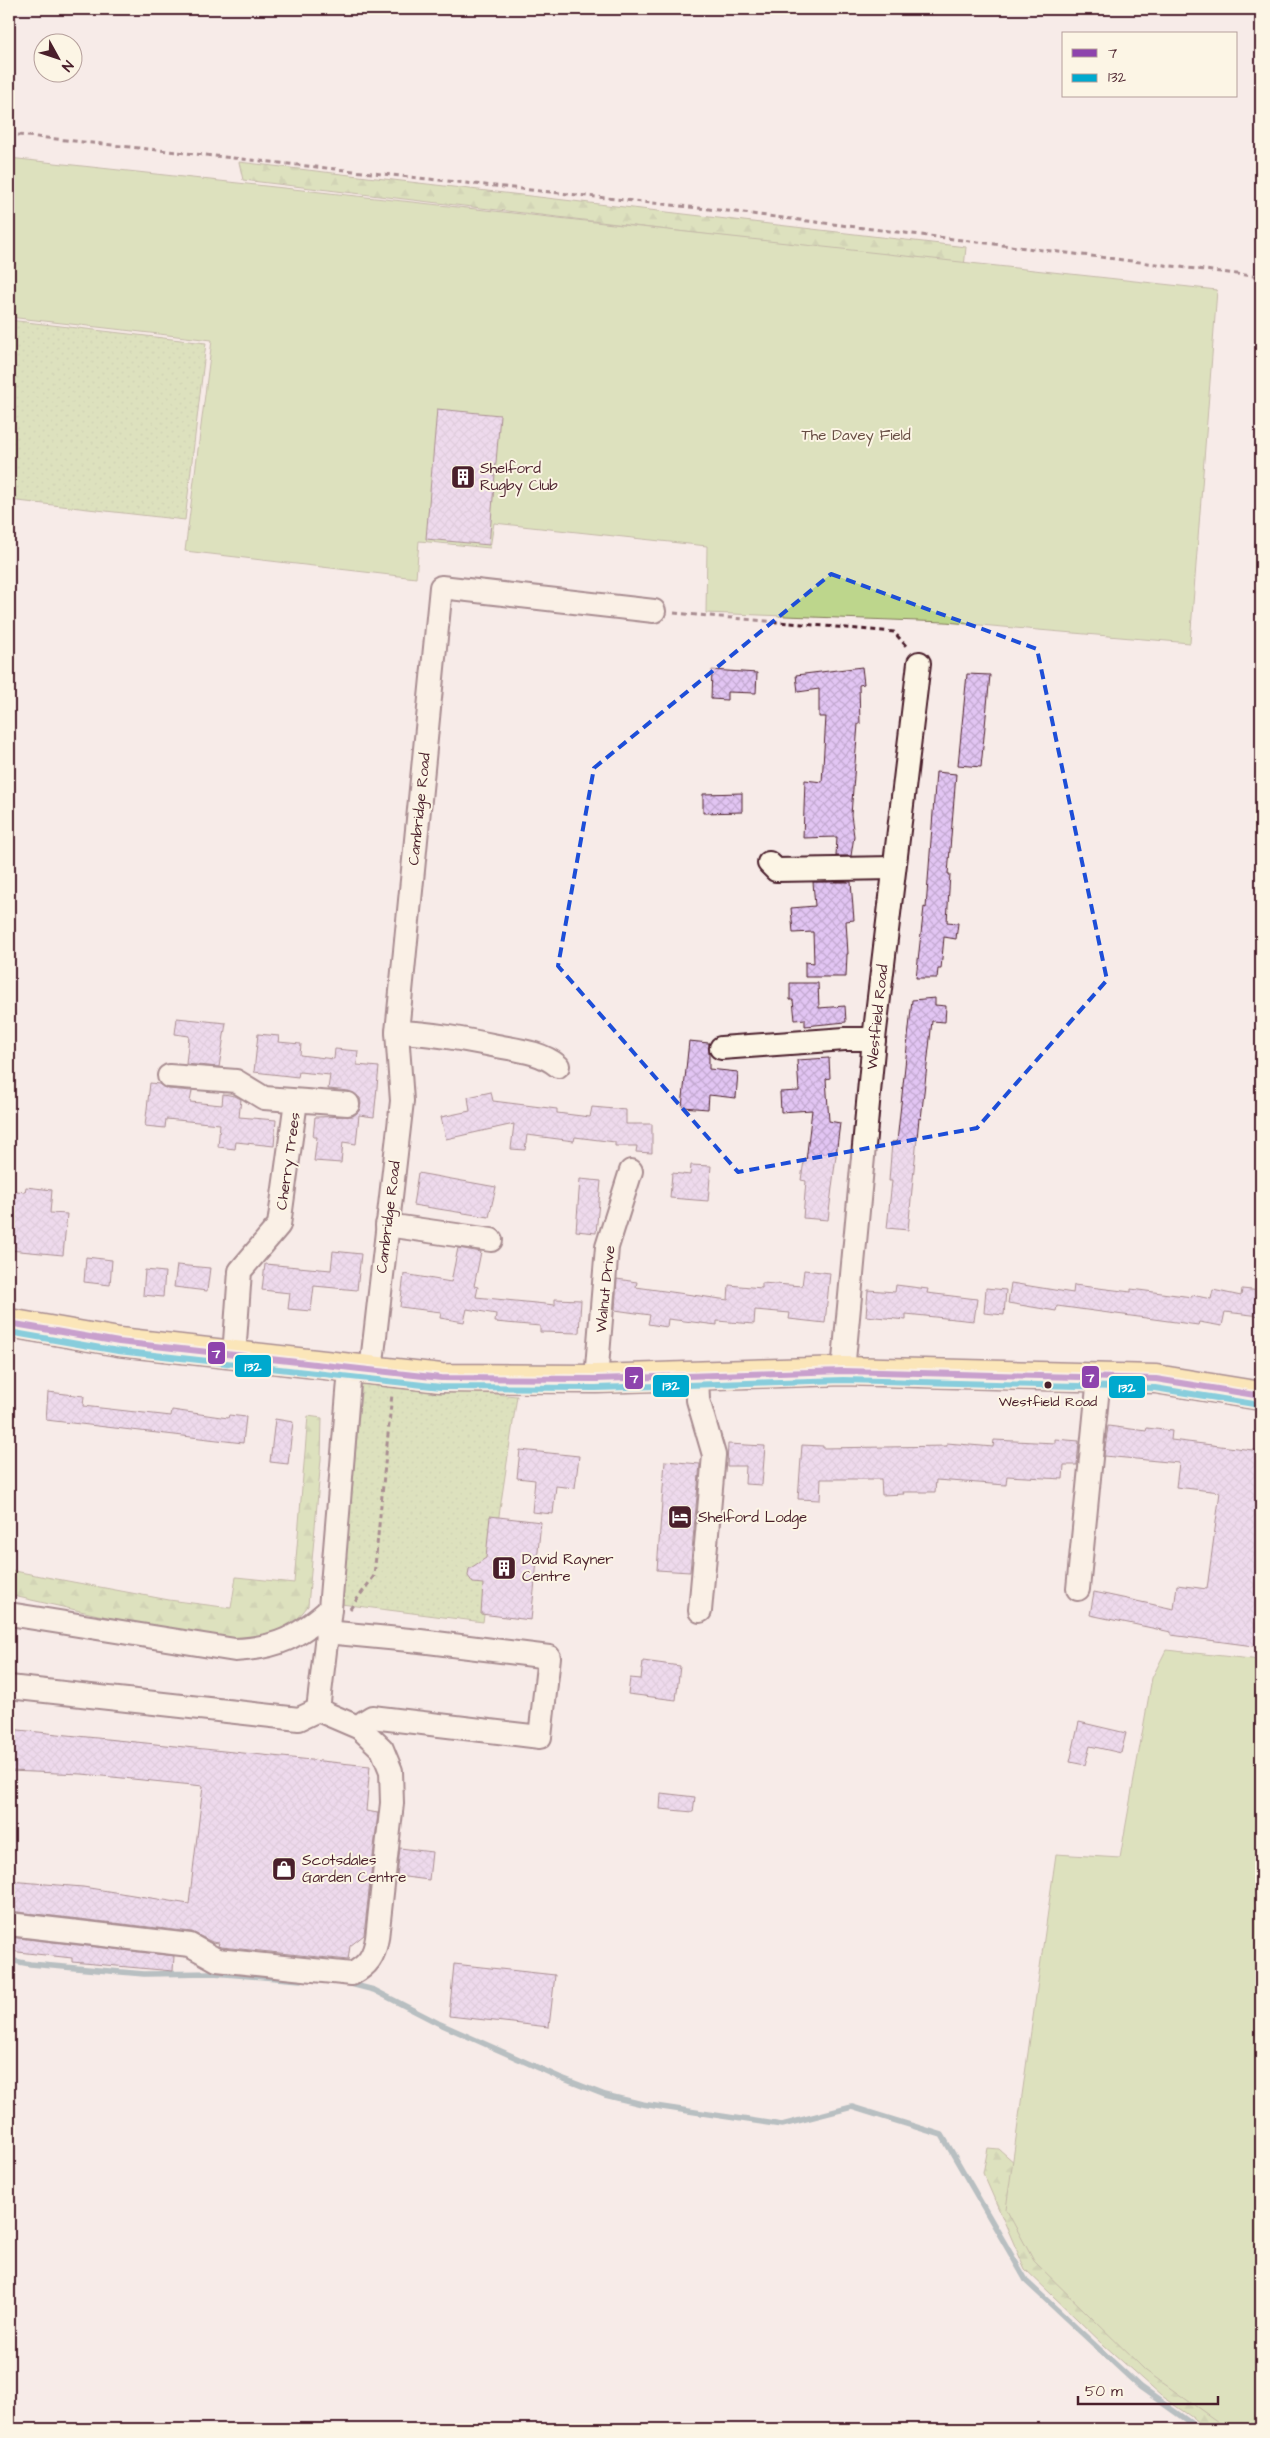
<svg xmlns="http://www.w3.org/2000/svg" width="1270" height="2438" font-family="'Architects Daughter',sans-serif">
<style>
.grass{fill:url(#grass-dots);stroke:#847a5c}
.forest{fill:url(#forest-firs);stroke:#847a5c}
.park{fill:#bdd68c;stroke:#847a5c}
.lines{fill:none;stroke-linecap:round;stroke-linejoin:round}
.stream{stroke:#6a8993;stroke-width:5.5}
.building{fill:url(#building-cross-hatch);stroke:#4a1f2b}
.minor-casing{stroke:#4a1f2b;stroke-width:26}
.major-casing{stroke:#4a1f2b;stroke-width:31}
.path{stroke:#4a1f2b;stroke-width:3;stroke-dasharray:5 4;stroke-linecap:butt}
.minor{stroke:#fcf5e5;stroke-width:22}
.major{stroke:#ffdf80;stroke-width:28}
.bus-1-casing{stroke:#fcf5e5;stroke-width:10}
.bus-2-casing{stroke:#fcf5e5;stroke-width:10}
.bus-1{stroke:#8e44ad;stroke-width:6}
.bus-2{stroke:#00a9ce;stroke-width:6}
.marked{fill:none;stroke:#1d4ed8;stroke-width:4;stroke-dasharray:10 6;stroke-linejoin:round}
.bus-dot{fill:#4a1f2b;stroke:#fcf5e5;stroke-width:2}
.labels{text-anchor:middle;stroke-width:4;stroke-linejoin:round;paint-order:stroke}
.bus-label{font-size:14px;fill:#4a1f2b;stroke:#fcf5e5}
.park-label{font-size:15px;fill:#674d43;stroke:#fcf5e5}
.poi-label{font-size:15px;fill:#4a1f2b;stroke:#fcf5e5;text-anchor:start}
.street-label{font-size:15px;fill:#4a1f2b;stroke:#fcf5e5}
.line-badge{stroke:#fcf5e5;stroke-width:2}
.badge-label{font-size:14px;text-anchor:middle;font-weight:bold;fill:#fff}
</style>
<defs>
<pattern id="grass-dots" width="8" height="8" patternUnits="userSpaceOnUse" patternTransform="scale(1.25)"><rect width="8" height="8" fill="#bdd68c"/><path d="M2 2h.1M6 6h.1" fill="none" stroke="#a4b779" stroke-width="1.8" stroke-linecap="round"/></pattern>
<pattern id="forest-firs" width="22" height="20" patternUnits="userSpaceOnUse" patternTransform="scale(1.25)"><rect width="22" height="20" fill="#bdd68c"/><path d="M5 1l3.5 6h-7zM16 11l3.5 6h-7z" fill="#a4b779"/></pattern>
<pattern id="building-cross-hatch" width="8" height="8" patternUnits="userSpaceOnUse" patternTransform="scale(1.25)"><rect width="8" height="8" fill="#e2c5f3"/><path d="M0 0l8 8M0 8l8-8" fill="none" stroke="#c3a9d0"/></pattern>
</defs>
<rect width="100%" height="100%" fill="#f7ebe8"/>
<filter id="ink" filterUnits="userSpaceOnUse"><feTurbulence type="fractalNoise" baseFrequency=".02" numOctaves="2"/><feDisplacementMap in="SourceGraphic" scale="10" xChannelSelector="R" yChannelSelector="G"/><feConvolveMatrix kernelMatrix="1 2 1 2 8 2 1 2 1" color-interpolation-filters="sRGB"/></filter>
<g filter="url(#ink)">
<!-- grass -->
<g class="grass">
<path d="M9,320L206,343L185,520L9,500Z"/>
<path d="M362,1383L517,1396L483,1622L341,1604Z"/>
</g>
<!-- forest -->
<g class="forest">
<path d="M239,162L966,247L931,619L940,262L243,180Z"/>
<path d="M308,1416L322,1418L321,1459L308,1606L289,1629L265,1637L215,1638L165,1630L9,1595V1570L169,1600L231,1608L236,1577L294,1583Z"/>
<path d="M988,2148L999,2149L1024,2171L1261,2429H1209L1161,2396L1104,2345L1025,2269L983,2173Z"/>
</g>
<!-- park -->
<g class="park">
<path d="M9,158L1217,290L1190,643L945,622L706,613L707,546L494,523L490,548L419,541L416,578L185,551L212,340L9,317Z"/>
<path d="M1166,1650L1261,1660V2429H1228L1146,2371L1034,2261L1006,2209L1056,1854L1120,1858L1152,1678Z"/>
</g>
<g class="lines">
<!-- stream -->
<g class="stream">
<path d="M9,1960L30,1964L144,1974L213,1973L301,1980"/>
<path d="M347,1983L374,1990L438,2023L559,2077L605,2095L642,2104L782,2125L852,2107L942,2135L1027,2282L1140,2387L1199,2429"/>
</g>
</g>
<!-- building -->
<g class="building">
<path d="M437,409L500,415L489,545L426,539Z"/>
<path d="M862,667L864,684L859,685L860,724H858L851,815L854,836L851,856H836L837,837L803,838L805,780L822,782L826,717H819V689L798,692L796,675Z"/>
<path d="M712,670L757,673L756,693L727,692V700L711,699Z"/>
<path d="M967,674L990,675L981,767L958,765Z"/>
<path d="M936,772L956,774L948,874H950L947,922L958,923L956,939L944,937L941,969H938L937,978H916L924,907L926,908Z"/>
<path d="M742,793V812L703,813V794Z"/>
<path d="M813,882H851L854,920L846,921L848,954H847L846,977H805V962L814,963L813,932L793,933L791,908L815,906Z"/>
<path d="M790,983H818L819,1008L845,1006L846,1022L805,1026V1019L795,1020L793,1000H790Z"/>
<path d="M935,998V1005L946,1006L945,1022L932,1021L921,1119L919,1118L908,1230L887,1228L892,1181H889L892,1142H897L912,1000Z"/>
<path d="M177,1018L226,1023L219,1067L186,1064L189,1036L175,1034Z"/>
<path d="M258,1034L279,1036L278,1042L301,1044L300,1055L334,1059L335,1049L358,1051L357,1065L379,1067L374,1117L359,1115L356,1144L343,1142L341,1163L314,1161L317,1137H313L315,1117L353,1116L359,1111L361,1104L360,1098L349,1091L328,1089L330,1075L299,1072L298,1077L254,1072Z"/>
<path d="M689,1041L709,1043V1069L738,1072L736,1098L709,1095L708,1109L682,1107Z"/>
<path d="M829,1058L830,1078L826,1079L829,1121L840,1123L828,1220L803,1218L806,1181L801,1180L804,1161H806L812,1110L781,1112L780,1092L799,1091L797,1060Z"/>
<path d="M150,1083L159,1084L168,1089L192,1091L190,1102L222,1105L223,1094L235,1096L241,1099L239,1117L276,1120L274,1146L236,1142L235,1149L218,1147L220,1124L166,1119L165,1128L145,1126Z"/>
<path d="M491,1092L493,1101L557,1109V1113L590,1117L592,1107L626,1110V1124H652V1153L636,1152L637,1146H615V1142L575,1137L574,1141L527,1135L525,1150L511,1149L514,1124L446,1139L441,1117L470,1111L468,1097Z"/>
<path d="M691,1165L711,1166L708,1201L670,1198L672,1173L690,1175Z"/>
<path d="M418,1173L496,1187L489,1217L413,1205Z"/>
<path d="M580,1179L601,1181L596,1233L576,1231Z"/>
<path d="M26,1187L52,1190L50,1213L67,1214L63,1255L9,1250V1190L25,1192Z"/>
<path d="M458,1248L481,1252L474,1286L478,1287L476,1297L555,1305V1299L581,1300L579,1333L540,1332V1326L495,1322L496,1314L467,1309L464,1322L440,1318L441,1312L400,1307L404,1274L451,1282Z"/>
<path d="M333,1251L361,1254L357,1290L314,1286L311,1311L288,1309L290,1293L262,1290L265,1264L331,1270Z"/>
<path d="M86,1257L112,1260L110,1285L84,1282Z"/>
<path d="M177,1265L210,1268L207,1291L174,1287Z"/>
<path d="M145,1270L165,1272L163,1297L143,1295Z"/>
<path d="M804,1270L830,1273L825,1323L789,1319L790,1313L755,1310L754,1324L717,1321V1325L668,1319L667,1327L648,1324L650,1315L615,1310L617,1279L637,1282L636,1287L728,1300L729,1285L762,1288V1283L802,1286Z"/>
<path d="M1011,1283L1073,1293L1074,1285L1131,1292V1289L1192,1297V1295L1211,1299L1213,1290L1241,1296L1242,1289L1261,1291V1316L1225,1312L1222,1326L1199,1322L1198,1325L1057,1306L1056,1311L1008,1303Z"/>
<path d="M896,1285L928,1289L927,1293L977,1299L974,1321L906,1314V1320L866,1316L868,1290L895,1292Z"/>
<path d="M986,1288L1006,1290L1004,1315L984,1313Z"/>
<path d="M48,1392L84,1396L83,1406L171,1416L172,1410L228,1418L229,1415L246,1417L243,1443L46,1420Z"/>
<path d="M275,1419L293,1422L288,1464L270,1462Z"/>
<path d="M1108,1426L1146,1431L1147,1428L1172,1431L1171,1440L1261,1451V1647L1171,1635V1632L1090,1615L1094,1592L1174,1609L1177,1585L1207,1589L1220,1492L1176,1487L1179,1463L1104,1456Z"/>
<path d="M1055,1439L1079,1441L1077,1465H1064L1063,1479L1007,1476L1006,1485L936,1480L935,1492H903L904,1494L882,1495L881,1479H821L820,1500L798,1499L802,1445L823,1446V1448L947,1446V1443L993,1447L994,1440L1055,1443Z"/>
<path d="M728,1444L765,1446L762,1485L745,1484L746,1466H727Z"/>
<path d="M520,1450L579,1456L575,1488L556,1486L553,1514L532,1512L535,1480L517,1478Z"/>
<path d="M665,1461L700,1464L690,1572L657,1570Z"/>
<path d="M490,1516L541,1522L531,1620L481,1614L483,1584L473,1583L468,1576L469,1569L486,1558Z"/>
<path d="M643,1661L680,1666L676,1700L628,1694L630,1678L641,1679Z"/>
<path d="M1079,1722L1126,1733L1121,1753L1090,1746L1085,1765L1070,1762Z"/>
<path d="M9,1729L370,1766L366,1811L378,1813L364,1935L350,1946L348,1960L221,1947L218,1946L219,1943L212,1942L192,1932L9,1911V1881L83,1887L189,1904L203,1786L82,1774L9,1771Z"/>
<path d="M661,1793L695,1797L693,1812L660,1809Z"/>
<path d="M400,1848L432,1852L429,1880L397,1876Z"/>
<path d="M9,1937L174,1956L173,1971L72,1962V1958L9,1951Z"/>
<path d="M454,1964L555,1975L549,2027L449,2016Z"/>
</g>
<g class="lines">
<defs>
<g id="minor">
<path d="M769,863L776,870L894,868"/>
<path d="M397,1032C431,1033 463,1039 497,1046C518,1050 541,1052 558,1066"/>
<path d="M721,1048L845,1039H874"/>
<path d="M169,1076L236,1081L264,1098L348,1104"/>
<path d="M387,1225L491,1240"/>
<path d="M234,1356L240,1271L279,1225L296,1101"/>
<path d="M371,1371L402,1101L397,1032L441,587L654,611"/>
<path d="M843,1371L874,1039L919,663"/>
<path d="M697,1376L698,1400L714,1455L700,1611"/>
<path d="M596,1379L607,1247L631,1171"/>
<path d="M1078,1589L1099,1377"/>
<path d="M9,1614L235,1650C278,1648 298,1637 330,1609"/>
<path d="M326,1632L420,1641L549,1657L540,1737L372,1717L364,1722L360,1728"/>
<path d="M9,1687L299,1719L318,1710"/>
<path d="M318,1710L330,1609L350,1369"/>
<path d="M9,1924L190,1945L217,1960L352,1974C368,1965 374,1957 377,1938L392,1803L391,1771L382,1749L360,1728L318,1710"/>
</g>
<path id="major" d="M9,1323L119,1342L441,1378L596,1379L843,1371L1156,1379L1261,1396"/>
</defs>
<!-- minor casing -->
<use href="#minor" class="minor-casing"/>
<!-- major casing -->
<use href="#major" class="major-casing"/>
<!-- path -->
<g class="path">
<path d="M9,134L727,211L1261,277"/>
<path d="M674,613L894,632L907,647"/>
<path d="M350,1609L374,1576L392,1394"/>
</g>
<!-- minor -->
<use href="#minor" class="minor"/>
<!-- major -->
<use href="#major" class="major"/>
<defs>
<path id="bus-1" d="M9,1323L119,1342L441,1378L596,1379L843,1371L1156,1379L1261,1396"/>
<path id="bus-2" d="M9,1332L118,1351L441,1387L596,1388L843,1380L1155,1388L1260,1405"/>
</defs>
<!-- bus-1 casing -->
<use href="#bus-1" class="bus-1-casing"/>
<!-- bus-2 casing -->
<use href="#bus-2" class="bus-2-casing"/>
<!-- bus-1 -->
<use href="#bus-1" class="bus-1"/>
<!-- bus-2 -->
<use href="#bus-2" class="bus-2"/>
</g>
</g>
<!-- marked area -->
<path d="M0 0H1270V2438H0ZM831,574L1037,649L1107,980L977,1128L738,1172L558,966L594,768Z" fill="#f7ebe8" fill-opacity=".55" fill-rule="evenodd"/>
<path class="marked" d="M831,574L1037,649L1107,980L977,1128L738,1172L558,966L594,768Z"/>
<!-- icons -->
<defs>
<symbol id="building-square" viewBox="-11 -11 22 22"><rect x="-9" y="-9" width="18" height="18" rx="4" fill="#4a1f2b" stroke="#fcf5e5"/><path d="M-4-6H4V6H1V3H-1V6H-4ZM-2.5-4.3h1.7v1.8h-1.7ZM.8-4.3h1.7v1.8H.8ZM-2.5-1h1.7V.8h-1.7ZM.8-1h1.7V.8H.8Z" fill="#fff"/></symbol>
<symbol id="hotel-square" viewBox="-11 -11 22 22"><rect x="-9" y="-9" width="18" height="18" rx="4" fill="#4a1f2b" stroke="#fcf5e5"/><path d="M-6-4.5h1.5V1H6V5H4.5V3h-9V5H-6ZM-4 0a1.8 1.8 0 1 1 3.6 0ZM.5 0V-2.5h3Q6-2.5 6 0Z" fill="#fff"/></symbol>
<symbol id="shop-square" viewBox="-11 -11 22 22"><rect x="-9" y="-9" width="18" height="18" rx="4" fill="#4a1f2b" stroke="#fcf5e5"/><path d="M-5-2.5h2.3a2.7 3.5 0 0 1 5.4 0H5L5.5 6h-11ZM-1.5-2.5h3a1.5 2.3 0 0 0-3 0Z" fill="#fff"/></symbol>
</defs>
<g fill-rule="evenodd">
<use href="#building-square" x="449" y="463" width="28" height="28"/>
<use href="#hotel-square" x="666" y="1503" width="28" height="28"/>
<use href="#building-square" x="490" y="1554" width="28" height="28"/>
<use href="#shop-square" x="270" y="1855" width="28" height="28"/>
</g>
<!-- markers -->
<circle class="bus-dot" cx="1048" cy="1385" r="4.5"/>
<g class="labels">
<!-- bus labels -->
<g class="bus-label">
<text x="1048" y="1406">Westfield Road</text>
</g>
<!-- park labels -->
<g class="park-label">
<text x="856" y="440">The Davey Field</text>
</g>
<!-- poi labels -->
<g class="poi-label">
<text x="480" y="473">Shelford<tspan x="480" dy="17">Rugby Club</tspan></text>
<text x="698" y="1522">Shelford Lodge</text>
<text x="522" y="1564">David Rayner<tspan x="522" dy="17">Centre</tspan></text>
<text x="302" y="1865">Scotsdales<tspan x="302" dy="17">Garden Centre</tspan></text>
</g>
<!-- street labels -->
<g class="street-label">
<text transform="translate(419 809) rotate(-84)" y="5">Cambridge Road</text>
<text transform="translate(877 1017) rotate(-84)" y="5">Westfield Road</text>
<text transform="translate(288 1161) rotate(-82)" y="5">Cherry Trees</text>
<text transform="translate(388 1217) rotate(-83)" y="5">Cambridge Road</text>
<text transform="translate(605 1289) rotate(-84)" y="5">Walnut Drive</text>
</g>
</g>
<g class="line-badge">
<rect x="207" y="1341" width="19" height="24" rx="5" fill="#8e44ad"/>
<rect x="234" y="1354" width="38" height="24" rx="5" fill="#00a9ce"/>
<rect x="1081" y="1365" width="19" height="24" rx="5" fill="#8e44ad"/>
<rect x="624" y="1366" width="20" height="24" rx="5" fill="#8e44ad"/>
<rect x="652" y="1374" width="38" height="24" rx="5" fill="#00a9ce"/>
<rect x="1108" y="1375" width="38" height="24" rx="5" fill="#00a9ce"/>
</g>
<g class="badge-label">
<text x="216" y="1358">7</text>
<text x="253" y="1371">132</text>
<text x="1090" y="1382">7</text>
<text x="634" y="1383">7</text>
<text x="671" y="1390">132</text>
<text x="1127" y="1392">132</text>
</g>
<!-- margin -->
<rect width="1270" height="2438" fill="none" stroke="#fcf5e5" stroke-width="30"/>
<rect x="15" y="15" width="1240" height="2408" fill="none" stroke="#4a1f2b" stroke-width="2" filter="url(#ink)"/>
<!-- legend -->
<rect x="1062" y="32" width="175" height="65" fill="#fcf5e5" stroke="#b59f9b"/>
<rect x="1072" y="49" width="25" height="8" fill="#8e44ad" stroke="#b59f9b"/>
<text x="1108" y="58" font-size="15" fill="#4a1f2b">7</text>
<rect x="1072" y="74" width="25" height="8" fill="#00a9ce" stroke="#b59f9b"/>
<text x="1108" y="82" font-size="15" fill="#4a1f2b">132</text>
<!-- north arrow -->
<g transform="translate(58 58) rotate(130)"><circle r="24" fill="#fcf5e5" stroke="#b59f9b"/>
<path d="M0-4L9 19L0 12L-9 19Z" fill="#4a1f2b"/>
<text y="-8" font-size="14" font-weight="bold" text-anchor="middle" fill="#4a1f2b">N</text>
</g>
<!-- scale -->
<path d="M1078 2396v8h140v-8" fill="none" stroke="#4a1f2b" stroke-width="2.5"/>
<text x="1085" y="2396" font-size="15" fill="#4a1f2b" stroke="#fcf5e5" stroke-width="4" paint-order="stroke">50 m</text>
</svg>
